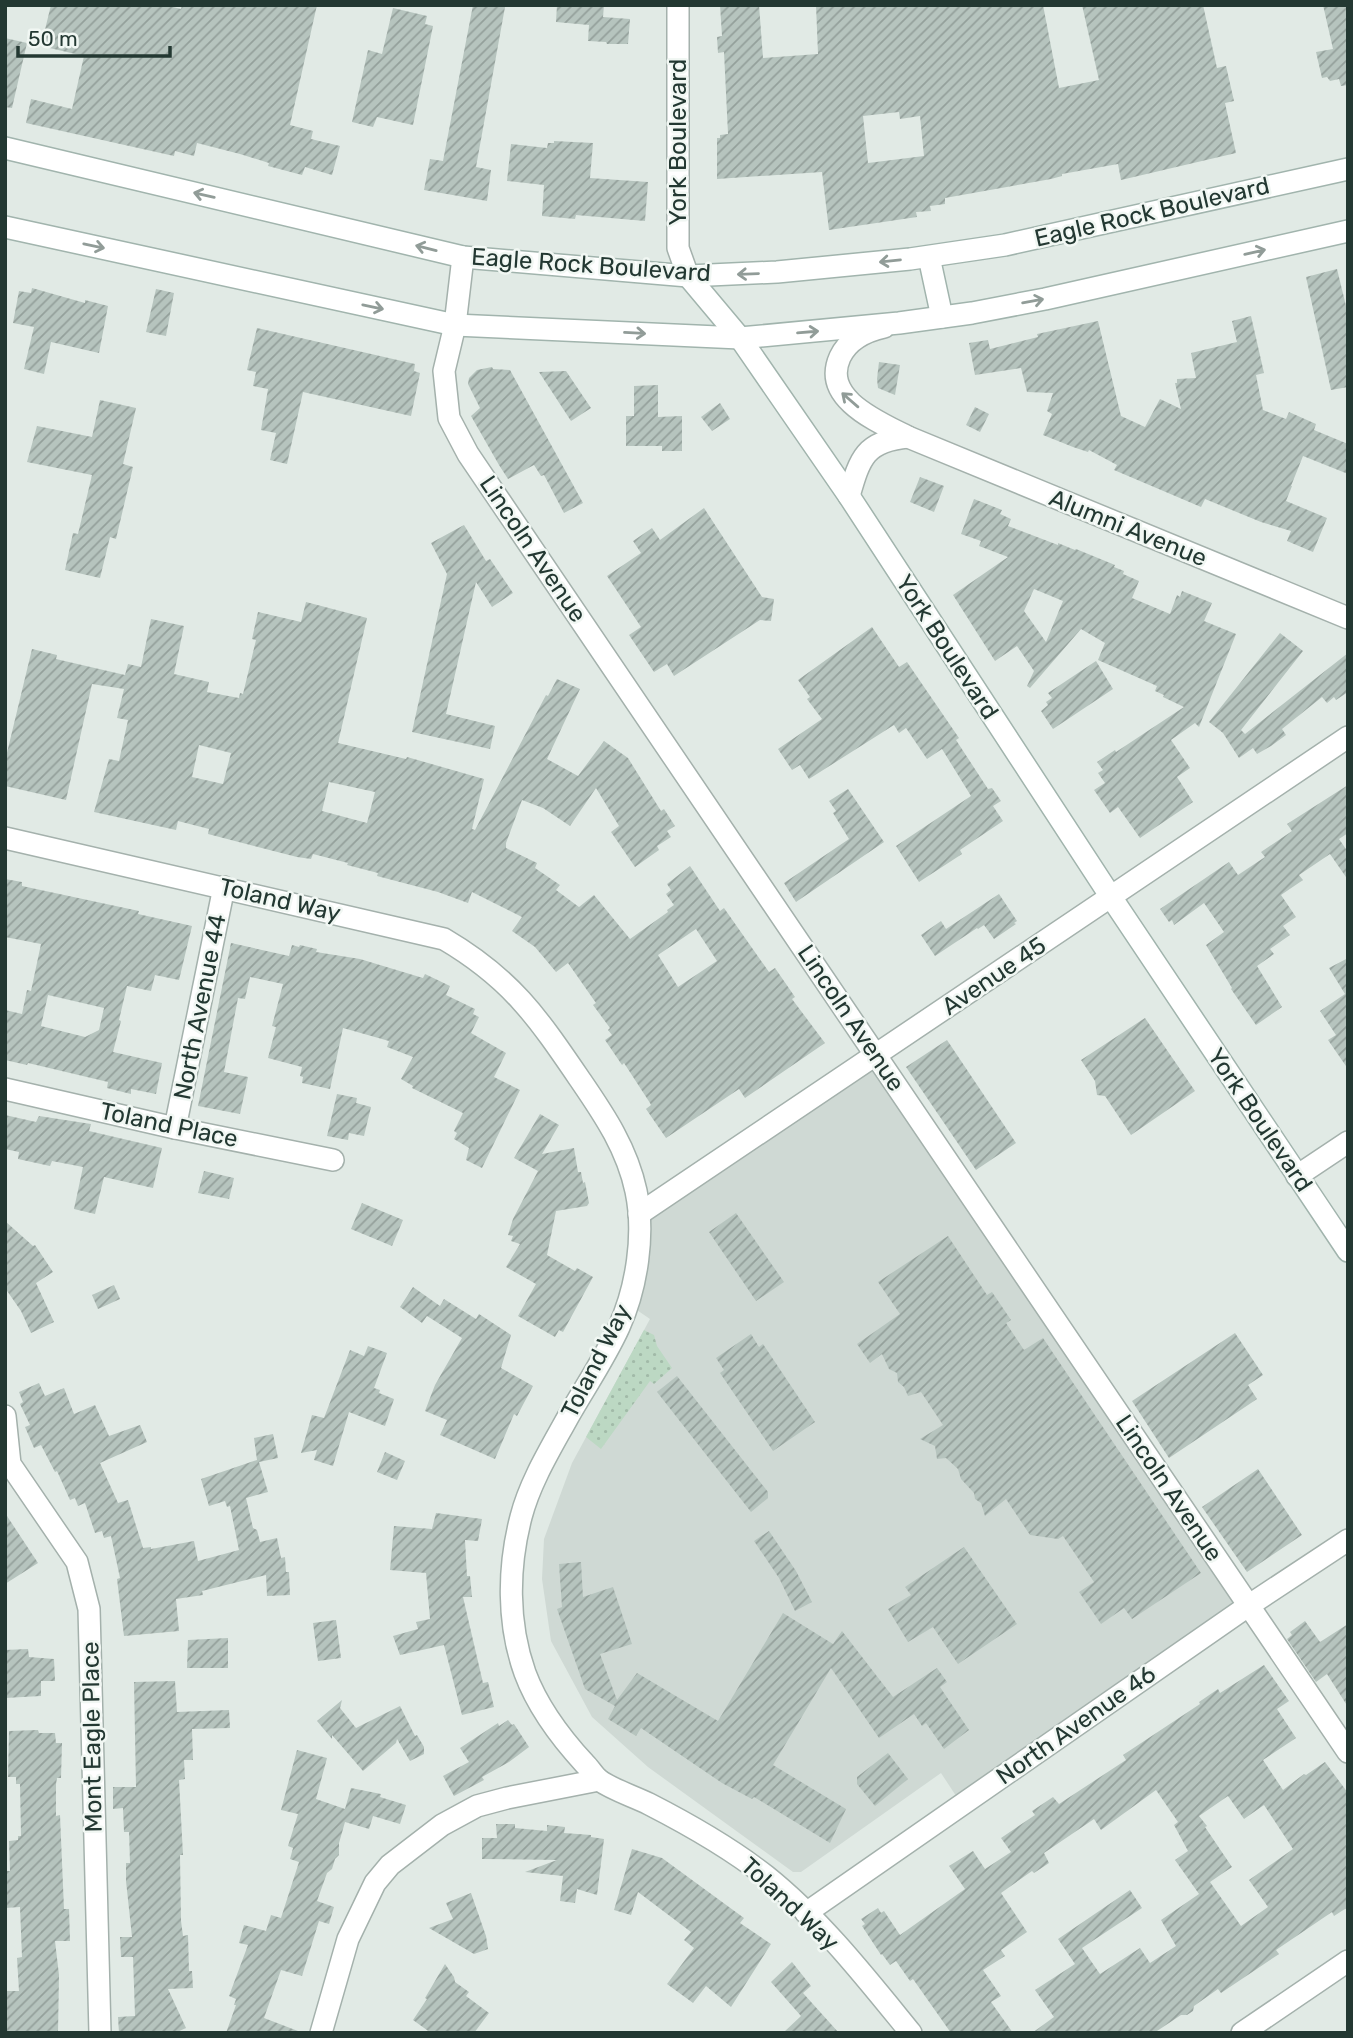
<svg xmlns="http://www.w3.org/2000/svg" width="1353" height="2038" font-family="Rubik,sans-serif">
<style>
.built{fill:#cfd9d4}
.garden{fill:url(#garden-dots)}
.building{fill:url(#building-hatch);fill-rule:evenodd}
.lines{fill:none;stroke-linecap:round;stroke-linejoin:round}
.minor-casing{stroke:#a4b1ac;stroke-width:24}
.tertiary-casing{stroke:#a4b1ac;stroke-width:24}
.secondary-casing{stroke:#a1b4ad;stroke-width:24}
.minor{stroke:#fff;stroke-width:21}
.tertiary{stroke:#fff;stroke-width:21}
.secondary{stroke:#fff;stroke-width:21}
.oneway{stroke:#919c98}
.labels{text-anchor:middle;stroke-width:5;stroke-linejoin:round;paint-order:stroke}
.street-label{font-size:24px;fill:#233832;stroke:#f1f7f3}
</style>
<defs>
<pattern id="garden-dots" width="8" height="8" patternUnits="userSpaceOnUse" patternTransform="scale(1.75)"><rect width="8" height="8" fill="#bcd8c3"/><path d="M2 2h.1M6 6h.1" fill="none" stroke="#a1baa8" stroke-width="1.8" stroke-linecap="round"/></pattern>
<pattern id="building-hatch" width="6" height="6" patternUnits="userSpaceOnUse" patternTransform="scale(1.75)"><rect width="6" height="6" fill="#b6c4be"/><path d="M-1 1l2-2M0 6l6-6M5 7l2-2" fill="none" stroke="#94a09b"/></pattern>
</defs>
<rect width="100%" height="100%" fill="#e1eae5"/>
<!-- built -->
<path class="built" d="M877,1061L1242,1606L962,1805L941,1773L801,1872H793L648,1767L592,1717L551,1641L542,1579L544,1539L572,1463L650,1319L631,1306L646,1218Z"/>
<!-- garden -->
<path class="garden" d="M644,1330L654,1335L657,1346L672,1368L654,1384L650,1381L601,1449L586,1437Z"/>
<!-- building -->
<g class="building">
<path d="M51,5H165L181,9L182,5H317L290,125L313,131L311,139L340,146L332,175L305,167L302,175L268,166L269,163L240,154L197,143L194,156L175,151L174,156L26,123L31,99L72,109L84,56L41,46Z"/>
<path d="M473,5H505V7L476,167L491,170L487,201L424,190L430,159L443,161Z"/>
<path d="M557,5H604L603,17L630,19L628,44H607L606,42L588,41L589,25L556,22Z"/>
<path d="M720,5H759L763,58L818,54L816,5H1043L1059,88L1099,80L1082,5H1203L1217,68L1226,66L1234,101L1225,103L1236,153L1121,180L1118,164L1062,174V176L1051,179L945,198V204L930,206L931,211L916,212L917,217L829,230L822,172L717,179V138H720V135L728,134L724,52L718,53L717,37L722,36ZM899,112L900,119L920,116L924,156L868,163L863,116Z"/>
<path d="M1323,5H1348V85L1341,86L1339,79L1330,81L1327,77L1322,78L1316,52L1333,49Z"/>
<path d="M393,8L427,16L425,24L433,26L413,125L377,117L373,127L352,122L368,50L382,54Z"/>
<path d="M5,38L27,43L12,108L5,107Z"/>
<path d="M554,141L593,143L590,178L648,182L645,221L576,215L575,219L542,216L544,185L507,181L511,144L547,148L548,143H554Z"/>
<path d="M1337,269L1348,314V387L1331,390L1306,277Z"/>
<path d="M32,288L85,303V300L108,306L99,353L51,342L44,374L24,369L34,327L13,323L19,291L31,293Z"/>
<path d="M156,289L174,293L166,336L146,332Z"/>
<path d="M1251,316L1264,373L1256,375L1263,410L1286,419L1289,412L1316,424L1314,430L1348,444V474L1303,456L1291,486H1292L1286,501L1327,518L1313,552L1287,541L1291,531L1261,522L1205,499L1201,507L1114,470L1117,465L1089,450L1088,452L1073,447L1043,435L1052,414L1047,411L1053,393L1027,392L1021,368L975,375L969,343L988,340L990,349L1038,337L1037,334L1098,321L1121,416L1145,427L1160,399L1181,409L1175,383H1177V379L1196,378L1191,353L1237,342L1232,321Z"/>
<path d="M257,328L415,364L414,371L420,373L411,416L303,392L287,464L270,460L276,433L261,430L268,389L253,386L256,372L247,370Z"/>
<path d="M879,362L900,365L895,395L878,388L877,379Z"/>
<path d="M492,367L493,369L510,370L583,503L564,513L544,475L541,476L534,465L508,479L499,465L471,416L480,408L468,384L469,378L477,370Z"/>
<path d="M566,371L591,408L571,421L539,372Z"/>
<path d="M658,385V417L682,416V451H662V446H626V416H634V386Z"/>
<path d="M100,400L136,408L123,464L133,467L116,539L110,537L100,578L65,570L73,533L78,534L92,475L27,462L37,426L92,437Z"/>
<path d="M720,403L730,419L712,431L701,417Z"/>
<path d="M975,407L989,414L980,432L966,425Z"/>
<path d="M920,477L944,486L934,512L910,502Z"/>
<path d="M974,499L1002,510L1000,514L1011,519L1008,526L1058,545V543L1075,550L1076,549L1115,565L1114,567L1124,571L1123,574L1139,581L1132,598L1170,614L1177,595L1180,597L1182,591L1212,603L1204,621L1236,634L1199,727L1195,723L1171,740L1190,768L1177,777L1193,802L1140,838L1118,807L1110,813L1094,790L1105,783L1098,773L1103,770L1097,762L1115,750L1116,752L1184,707L1163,697L1164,695L1155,691L1157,686L1098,660L1105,643L1081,629L1030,688L1027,686L1034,671L1017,646L995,661L953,595L1008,557L979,546L981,541L961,534ZM1034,589L1063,601L1046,642L1024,611Z"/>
<path d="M704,508L762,597L774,599L771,621L760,620L674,676L667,664L654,672L629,635L641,627L607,576L641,553L633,541L652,528L660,540Z"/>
<path d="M464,525L486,561L490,559L513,593L492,607L476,582L446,714L495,726L490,749L412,732L447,574L431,543Z"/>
<path d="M306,602L367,618L338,743L406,759L407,757L484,779L472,829L475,830L546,695L548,696L557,679L580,689L547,759L578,776L604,741L628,758L661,811L664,809L675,826L667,831L671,837L657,846L659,850L635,867L611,832L619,826L596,788L570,826L543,808L522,800L506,843V848L537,863L535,868L560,885L556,890L579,907L594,895L630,939L668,912L667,910L674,905L666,894L671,890L667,884L690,866L720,911L724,908L769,972L775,968L795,997L792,999L825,1043L745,1098L739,1089L666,1138L646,1109L651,1105L650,1103L624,1063L622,1065L605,1040L612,1035L608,1030L610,1028L593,1005L596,1003L568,963L556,972L535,947L512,931L522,917L472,892L468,903L438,892L377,876L378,873L347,865L348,863L313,854L311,859L297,857L208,834L209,829L178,821L176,830L94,812L109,759L119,761L128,720L117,718L124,689L92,684L66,800L5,786V761L32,649L57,655L56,659L125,675L128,664L141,667L151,619L184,626L174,674L209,682L207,692L239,698L240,693L243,694L256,640L252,639L258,612L301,622ZM199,745L231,753L223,784L192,777ZM329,782L375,792L367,823L322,811ZM696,929L717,961L678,987L658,955Z"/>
<path d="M872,627L899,667L907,662L959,738L956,740L988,789L992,788L1001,801L993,806L1003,821L960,850L962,854L919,882L896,846L971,796L942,749L927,759L906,728L899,733L894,725L809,779L800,765L792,770L778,749L822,719L807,699L810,697L798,680Z"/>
<path d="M1280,633L1303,651L1241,730L1245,734L1348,653V692L1336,700L1334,697L1327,703L1322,697L1282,729L1286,735L1271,746L1257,754L1253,748L1239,758L1223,733L1209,722Z"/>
<path d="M1096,661L1113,689L1053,729L1041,711L1048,705L1046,702L1052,698L1048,693Z"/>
<path d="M1348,785V833L1339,839L1348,852V880L1330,854L1299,875L1303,880L1281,895L1296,917L1283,926L1290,935L1270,949L1274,954L1257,966L1282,1007L1256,1025L1231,989L1232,988L1206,945L1224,932L1204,903L1174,925L1172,920L1169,922L1160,909L1229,862L1238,875L1265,857L1261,852L1292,831L1287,824Z"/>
<path d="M848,789L884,842L796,902L784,883L849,839L833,813L836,811L829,801Z"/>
<path d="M5,879L22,882V886L139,911L138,914L192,926L179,980L155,975L151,991L127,986L119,1020L121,1021L113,1052L162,1063L156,1094L131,1089V1094L107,1088L108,1082L28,1063L27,1065L5,1060V1010L22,1014L27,990L31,991L41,944L5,937ZM48,995L104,1008L99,1030L85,1037L41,1026Z"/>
<path d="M999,894L1017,921L1014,923L1016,924L994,939L984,925L978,929L977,928L935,956L921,935L941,921L946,929Z"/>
<path d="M231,943L289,956L292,945L299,947L300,945L317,949L316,952L360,959L423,978L425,974L450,986L446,995L475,1009L473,1014L479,1017L471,1033L506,1053L494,1077L520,1090L482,1168L466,1160L469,1148L454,1139L457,1133L454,1131L463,1113L412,1088L413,1086L401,1079L413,1057L387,1047L389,1041L343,1028L330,1089L302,1083L303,1077L300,1076L302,1067L268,1058L276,1027L272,1026L283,984L250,977L245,999L238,998L224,1072L248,1077L240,1114L198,1106Z"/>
<path d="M1348,958V1069L1328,1040L1336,1035L1320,1011L1345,994L1329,968Z"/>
<path d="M1145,1018L1195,1091L1131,1135L1105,1096L1097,1095L1095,1081L1081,1060Z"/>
<path d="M947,1040L1016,1143L976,1170L906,1067Z"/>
<path d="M337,1094L357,1098L356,1103L371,1107L364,1136L349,1133L348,1140L327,1136Z"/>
<path d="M540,1114L559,1125L542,1154L574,1148L578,1172H581L583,1183L585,1182L589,1203L587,1206L556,1211L547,1255L575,1271L577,1268L593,1277L563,1332L559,1330L555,1337L518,1316L536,1284L506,1267L520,1244L511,1241L513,1236L508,1235L513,1219L538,1171L514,1158Z"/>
<path d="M5,1115L36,1122L39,1116L91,1124L89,1131L162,1148L153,1188L104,1177L95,1214L74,1209L83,1167L52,1161L50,1166L18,1159L19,1152L5,1149Z"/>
<path d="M204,1171L234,1178L229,1199L198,1193Z"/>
<path d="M362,1203L403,1220L392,1246L351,1229Z"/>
<path d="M736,1213L784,1282L756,1301L709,1232Z"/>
<path d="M5,1221L33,1246L35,1245L53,1272L36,1283L54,1322L31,1333L21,1311L5,1288Z"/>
<path d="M948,1236L987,1295L992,1292L1011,1320L1006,1323L1024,1350L1043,1338L1201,1573L1132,1619L1124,1608L1101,1624L1079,1592L1094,1582L1063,1536L1058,1539L1030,1535L1006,1499L985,1516L981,1503L975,1499L974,1493L961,1479L958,1469L946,1458L937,1459L935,1446L920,1439L943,1425L921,1392L908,1396L904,1387L898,1382L897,1373L889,1369L882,1354L870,1363L857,1344L900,1314L878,1282Z"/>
<path d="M114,1285L120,1299L98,1309L92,1295Z"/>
<path d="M413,1287L440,1306L444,1299L476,1319L479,1314L511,1335L501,1368L533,1386L517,1416L514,1414L495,1459L440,1435L447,1420L425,1411L435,1385L462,1338L427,1316L422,1323L400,1307Z"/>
<path d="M1235,1333L1263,1375L1248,1385L1257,1399L1169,1458L1132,1401Z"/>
<path d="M751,1334L759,1347L763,1344L815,1422L773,1451L720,1373L724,1370L716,1358Z"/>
<path d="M368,1346L387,1353L374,1388L380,1390L379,1393L394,1399L385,1426L349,1412L333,1466L314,1460L317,1450L301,1453L312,1415L324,1418L350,1350L364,1356Z"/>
<path d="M677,1376L768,1492V1498L751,1512L657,1392Z"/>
<path d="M39,1383L45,1396L64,1388L74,1414L95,1405L109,1436L140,1425L147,1442L100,1463L118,1503L128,1500L143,1548L151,1547V1549L194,1541L198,1561L239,1550L230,1506L227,1507L225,1501L209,1506L201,1479L257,1460L254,1438L273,1434L278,1458L259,1462L268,1492L246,1498L253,1528L257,1530L260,1542L277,1538L281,1558L285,1557L286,1572H289L290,1595L267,1596L266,1575L202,1591L203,1595L176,1599L179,1631L124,1636L117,1579L120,1578L111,1536L104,1538L102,1531L95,1533L85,1503L78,1506L75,1498L70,1500L57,1471L55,1472L41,1445L34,1448L25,1427L30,1425L20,1404L23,1402L19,1392Z"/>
<path d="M385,1452L405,1461L397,1480L377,1472Z"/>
<path d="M1258,1469L1302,1535L1247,1572L1202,1507Z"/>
<path d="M5,1513L38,1563L5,1584Z"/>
<path d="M436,1513L482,1519L478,1541L465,1540L467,1576H470L472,1597H463L483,1683L488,1682L494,1707L462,1715L444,1645L400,1655L393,1636L418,1629L416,1622L430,1619L426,1573L390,1570L394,1526L432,1529Z"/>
<path d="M769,1531L796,1571L812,1602L795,1611L779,1578L754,1541Z"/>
<path d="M964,1547L1017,1624L958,1664L933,1627L908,1642L888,1609L911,1595L905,1587Z"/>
<path d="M581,1562L583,1597L613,1587L632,1644L600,1654L617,1700L637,1673L718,1721L783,1613L833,1644L842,1631L893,1697L937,1668L947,1682L940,1687L969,1730L944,1749L926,1723L922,1726L914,1714L879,1738L831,1668L773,1765L846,1809L830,1843L754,1797L752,1799L722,1783L641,1728L636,1736L608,1719L615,1706L585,1689L557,1609L562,1607L559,1564Z"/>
<path d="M336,1620L341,1658L318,1661L313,1623Z"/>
<path d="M1305,1621L1320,1642L1348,1624V1707L1327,1674L1316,1682L1287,1639L1292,1635L1290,1632Z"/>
<path d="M228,1638V1668H187L188,1640Z"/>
<path d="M28,1649L29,1657L54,1659L55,1681H41V1696L5,1698V1650Z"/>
<path d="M1264,1665L1289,1701L1277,1709L1296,1738L1263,1760L1283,1790L1304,1774L1306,1775L1325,1762L1348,1793V1907L1334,1916L1332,1912L1276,1950L1279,1954L1221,1993L1218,1989L1194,2006L1193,2011L1187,2015H1181L1154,2033H1032L1054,2017L1035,1990L1075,1964L1058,1939L1130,1890L1142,1908L1082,1948L1100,1974L1140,1948L1150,1963L1176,1946L1161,1920L1199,1894L1175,1860L1188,1851L1174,1825L1178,1822L1156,1790L1101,1830L1094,1819L1044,1853L1049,1863L1034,1873L1032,1871L1001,1893L1027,1932L1001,1950L1005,1956L983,1970L1001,1996L991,2002L1013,2033H951L913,1979L910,1981L896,1961L890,1965L882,1954L881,1955L862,1926L865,1924L861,1919L878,1908L881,1913L884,1911L900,1935L965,1889L949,1866L973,1851L985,1869L1011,1852L1001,1838L1035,1815L1032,1811L1053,1797L1059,1804L1126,1760L1123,1755L1200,1704L1199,1702L1218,1689L1220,1693ZM1228,1796L1244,1819L1264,1805L1293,1849L1249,1880L1268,1907L1241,1926L1210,1882L1232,1867L1205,1827L1207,1826L1199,1816Z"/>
<path d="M175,1681L177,1712L229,1710L230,1728L192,1729L193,1760H184L185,1779L179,1780L183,1855H180L181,1921L183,1936L188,1935L189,1971H192L193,1988L168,1989L186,2028L175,2033H119L118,2017L135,2016L133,1957H121L120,1937H132L126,1881V1863H130L129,1832H124L123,1808L113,1809V1787H136L134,1682Z"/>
<path d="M342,1700L340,1708L356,1728L400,1706L415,1736L417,1735L424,1747V1754L410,1761L397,1739L396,1743L363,1771L332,1735V1739L317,1721Z"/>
<path d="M508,1720L512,1725L514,1724L529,1747L509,1762L482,1777L484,1780L454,1796L443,1776L469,1762L460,1748L498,1723L499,1726Z"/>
<path d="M38,1730L39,1733H55L56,1743H62L61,1778H57L56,1784V1816L60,1815L64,1909H69L70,1941H55L59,1975L58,2033H5V1991H19L17,1958L22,1957L20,1907L5,1908V1871H10L9,1841L18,1840V1836H21L20,1784H16V1777H8L9,1731Z"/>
<path d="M297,1750L327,1758L316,1799L345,1809L351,1788L381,1794L380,1797L406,1805L400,1824L373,1816L369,1829L345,1822L339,1843V1855L335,1859L332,1869L327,1873L317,1901L334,1907L329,1924L319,1921L302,1976L281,1970L264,2018L298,2031V2033H226L236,2005H234L236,1999L229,1996L248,1945L239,1943L244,1925L266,1931L271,1915L281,1918L299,1862L290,1859L293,1848L288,1846L298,1814L281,1810Z"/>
<path d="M888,1753L908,1779L875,1806L857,1784V1777Z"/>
<path d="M496,1824H515V1828L547,1831V1825L565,1827L564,1833L591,1835V1837L604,1839L597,1895L577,1889L575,1903L560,1901L563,1876L525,1872L557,1860L482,1859V1838H497Z"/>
<path d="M632,1849L662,1858L744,1918L740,1923L771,1944L731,2007L706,1986L693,2003L667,1984L694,1948L684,1940L691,1932L638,1892L631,1915L614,1910Z"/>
<path d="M471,1893L486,1936L488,1949L474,1954L429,1928L453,1919L446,1903Z"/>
<path d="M792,1962L811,1986L803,1993L839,2033H783L801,2016L771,1982Z"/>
<path d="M445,1964L454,1977L455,1982L469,1992L466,1996L489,2013L474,2033H431L413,2020L427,1999L425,1998Z"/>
</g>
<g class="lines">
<defs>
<g id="minor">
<path d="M463,257L455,325L444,371L449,418L468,454L1348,1752"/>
<path d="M884,327C866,331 848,340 840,357C821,399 879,422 908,437L1348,618"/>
<path d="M849,496C860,458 865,441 908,437"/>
<path d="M5,838L444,939C512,979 538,1018 581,1081C605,1116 627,1149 636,1191C645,1234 637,1287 619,1327C605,1358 585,1387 568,1417C551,1448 530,1482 521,1517C508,1567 507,1623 525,1673C538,1708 560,1737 585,1764C590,1769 594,1776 599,1780C613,1790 633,1796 649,1804C690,1825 729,1847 766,1876C821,1920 867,1979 911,2033"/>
<path d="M5,1089L175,1128L333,1160"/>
<path d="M175,1128L224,887"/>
<path d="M1297,1176L1348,1142"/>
<path d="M639,1214L1348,737"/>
<path d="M5,1416L10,1464L77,1562L89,1609L100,2033"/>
<path d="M806,1913L1248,1606L1348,1540"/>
<path d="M321,2033L348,1939L375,1883L390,1865L442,1825L477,1806L507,1798L599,1780"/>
<path d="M1242,2033L1348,1961"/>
</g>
<path id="tertiary" d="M678,5V248L688,276"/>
<g id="secondary">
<path d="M5,148L463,257L688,276L777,272L910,259L1005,245L1348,169"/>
<path d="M5,227L455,325L740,338L899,323L972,313L1045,299L1348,231"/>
<path d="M929,257L942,317"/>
<path d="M688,276L740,338L849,496L1111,897L1348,1251"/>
</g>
</defs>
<!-- minor casing -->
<use href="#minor" class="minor-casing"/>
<!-- tertiary casing -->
<use href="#tertiary" class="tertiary-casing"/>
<!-- secondary casing -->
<use href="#secondary" class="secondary-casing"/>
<!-- minor -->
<use href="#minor" class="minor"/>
<!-- tertiary -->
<use href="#tertiary" class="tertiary"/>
<!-- secondary -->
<use href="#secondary" class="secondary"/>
</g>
<!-- one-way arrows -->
<defs><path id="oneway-shaft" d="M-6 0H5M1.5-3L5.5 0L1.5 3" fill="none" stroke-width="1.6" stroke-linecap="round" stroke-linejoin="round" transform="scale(1.75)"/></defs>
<g class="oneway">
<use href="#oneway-shaft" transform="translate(204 195) rotate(-167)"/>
<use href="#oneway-shaft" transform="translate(94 246) rotate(12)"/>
<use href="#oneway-shaft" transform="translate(426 248) rotate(-166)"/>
<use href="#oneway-shaft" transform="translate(1255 252) rotate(-13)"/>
<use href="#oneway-shaft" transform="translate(890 261) rotate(174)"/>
<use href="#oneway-shaft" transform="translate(748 274) rotate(178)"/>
<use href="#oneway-shaft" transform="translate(1033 301) rotate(-10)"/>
<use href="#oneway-shaft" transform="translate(373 307) rotate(12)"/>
<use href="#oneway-shaft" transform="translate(808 332) rotate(-5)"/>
<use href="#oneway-shaft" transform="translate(635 333) rotate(3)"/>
<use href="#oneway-shaft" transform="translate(850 400) rotate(-139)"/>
</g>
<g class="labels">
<!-- street labels -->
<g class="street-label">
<text transform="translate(678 142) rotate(-90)" y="8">York Boulevard</text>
<text transform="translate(1152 212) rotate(-13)" y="8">Eagle Rock Boulevard</text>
<text transform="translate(591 265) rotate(4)" y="8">Eagle Rock Boulevard</text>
<text transform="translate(1128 528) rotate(22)" y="8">Alumni Avenue</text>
<text transform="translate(533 549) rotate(56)" y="8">Lincoln Avenue</text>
<text transform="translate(947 647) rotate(57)" y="8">York Boulevard</text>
<text transform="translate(280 900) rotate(13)" y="8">Toland Way</text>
<text transform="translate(994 976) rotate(-34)" y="8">Avenue 45</text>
<text transform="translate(200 1007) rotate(-79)" y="8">North Avenue 44</text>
<text transform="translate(851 1018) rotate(56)" y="8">Lincoln Avenue</text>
<text transform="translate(1260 1120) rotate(56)" y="8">York Boulevard</text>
<text transform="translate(169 1125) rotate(12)" y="8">Toland Place</text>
<text transform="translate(596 1361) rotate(-63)" y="8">Toland Way</text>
<text transform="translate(1169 1488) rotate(56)" y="8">Lincoln Avenue</text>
<text transform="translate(1076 1725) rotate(-35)" y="8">North Avenue 46</text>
<text transform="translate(92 1737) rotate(-91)" y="8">Mont Eagle Place</text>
<text transform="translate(790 1904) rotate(43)" y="8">Toland Way</text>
</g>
</g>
<!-- border -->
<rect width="1353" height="2038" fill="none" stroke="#233832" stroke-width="14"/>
<!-- scale -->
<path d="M18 46v10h152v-10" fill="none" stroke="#233832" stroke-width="3.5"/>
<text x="28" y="46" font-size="21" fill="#233832" stroke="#f1f7f3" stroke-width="5" paint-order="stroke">50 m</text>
</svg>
